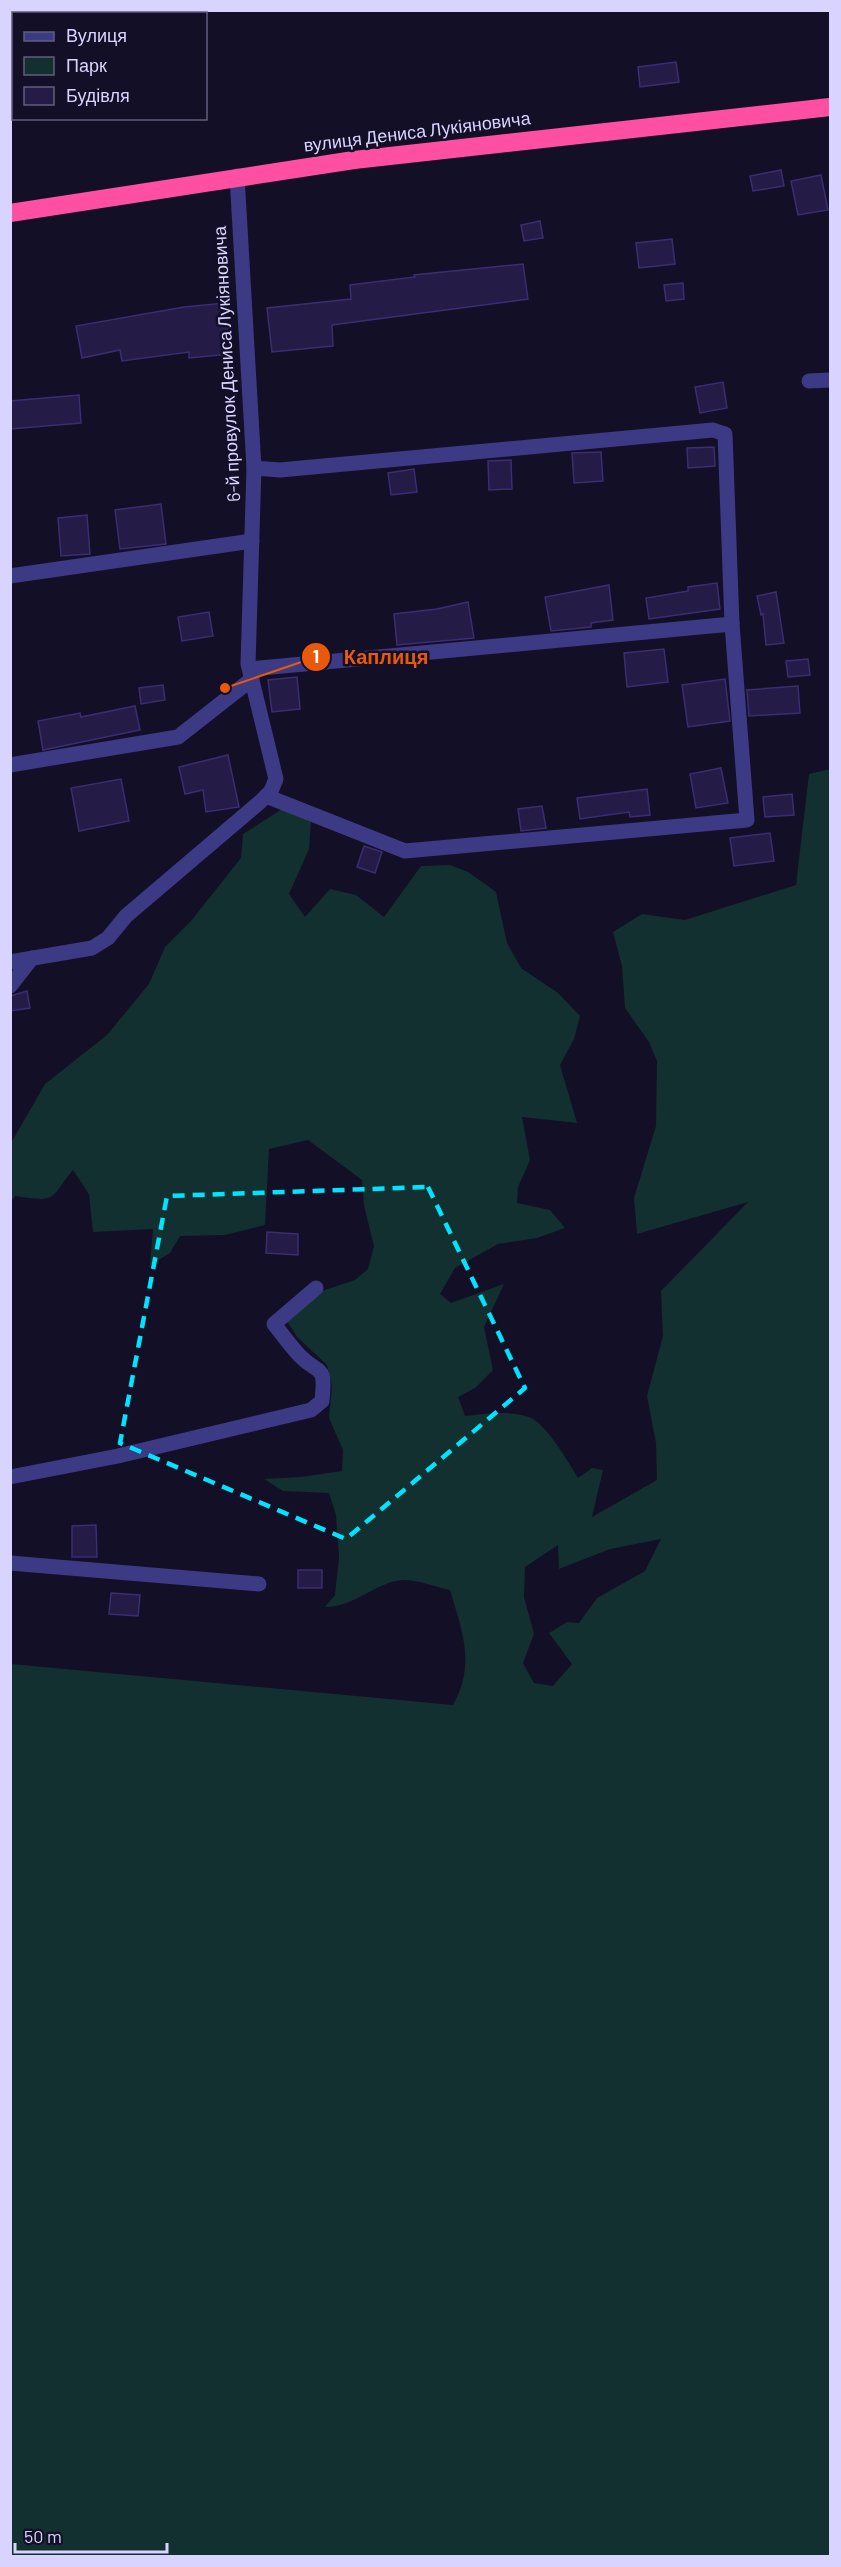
<svg xmlns="http://www.w3.org/2000/svg" width="841" height="2567" font-family="Barlow,sans-serif">
<style>
.green{fill:#12302f;fill-rule:evenodd}
.building{fill:#241b47;stroke:#3b2d73;stroke-width:1.5}
.lines{fill:none;stroke-linecap:round;stroke-linejoin:round}
.minor{stroke:#3d3a85;stroke-width:15}
.highway{stroke:#ff4fa3;stroke-width:18}
.marked{fill:none;stroke:#00e5ff;stroke-width:4.5;stroke-dasharray:12 8;stroke-linejoin:round}
.labels{text-anchor:middle;stroke-width:5;stroke-linejoin:round;paint-order:stroke}
.street-label{font-size:18px;fill:#d9d4ff;stroke:#130f26}
.leader{fill:none;stroke:#e8590c;stroke-width:2}
.callout-dot{fill:#e8590c;stroke:#130f26;stroke-width:2}
.mark-label{font-size:18px;text-anchor:middle;font-weight:bold;fill:#fff}
.callout-label{font-size:20px;text-anchor:middle;font-weight:bold;fill:#e8590c;stroke:#130f26;stroke-width:5;stroke-linejoin:round;paint-order:stroke}
</style>
<rect width="100%" height="100%" fill="#130f26"/>
<!-- green -->
<path class="green" d="M830,769V2556H11V1664L453,1705C476,1664 462,1631 450,1590C436,1587 418,1580 404,1580C376,1581 356,1607 325,1607L335,1595L339,1557L336,1515L329,1493L283,1491L264,1479L301,1477L342,1471L343,1450L329,1418L332,1386L327,1365L297,1337L287,1321L322,1291L355,1280L368,1269L374,1246L364,1206L362,1180L308,1140L269,1149L265,1225L225,1235L180,1236L170,1253L150,1265L153,1229L93,1232L89,1194L73,1170C48,1201 58,1202 15,1196L11,1202V1143L45,1084L107,1035L149,984L165,947L191,921L241,858L243,834L282,809L311,822L309,849L289,894L305,917L330,889L356,895L384,917L421,866L450,865L468,872L496,892L507,943L521,968L558,993L580,1016L574,1039L560,1065L577,1123L522,1117L530,1160L518,1187L517,1203L550,1210L565,1228L537,1238L498,1244L455,1268L440,1294L451,1303L504,1284L484,1327L493,1370L475,1388L458,1397L465,1416C486,1414 508,1410 529,1417C546,1423 569,1463 578,1478L592,1468L603,1470L592,1517L657,1480L656,1443L647,1396L663,1336L661,1291L748,1202L637,1234L634,1198L656,1126L657,1061L649,1042L625,1008L622,966L613,932L642,914L685,920L796,885L809,774ZM661,1539L645,1571L597,1598L579,1623L567,1622L549,1633L572,1664L553,1686L534,1683L523,1663L534,1634L524,1597L525,1567L558,1545L559,1569L610,1549Z"/>
<!-- building -->
<g class="building">
<path d="M676,62L679,82L640,87L638,67Z"/>
<path d="M781,170L784,186L753,191L750,176Z"/>
<path d="M821,175L828,210L798,215L791,181Z"/>
<path d="M540,221L543,238L524,241L521,225Z"/>
<path d="M672,239L675,264L639,268L636,243Z"/>
<path d="M523,264L528,299L332,325L333,346L272,352L267,308L351,299L350,285L415,277L414,275Z"/>
<path d="M683,283L684,299L666,301L664,285Z"/>
<path d="M225,303L230,354L189,358V352L122,361L120,350L82,358L76,326L184,307Z"/>
<path d="M723,382L727,408L700,413L695,387Z"/>
<path d="M79,395L81,423L10,429V401Z"/>
<path d="M714,447L715,466L688,468L687,448Z"/>
<path d="M601,452L603,481L574,483L572,453Z"/>
<path d="M511,460L512,489L489,490L488,461Z"/>
<path d="M414,469L417,492L391,495L388,473Z"/>
<path d="M161,504L166,544L120,549L115,510Z"/>
<path d="M87,515L90,554L61,556L58,518Z"/>
<path d="M717,583L720,609L649,619L646,598L688,591V587Z"/>
<path d="M609,585L613,620L591,623V627L551,631L545,597Z"/>
<path d="M776,592L784,643L766,645L763,614L761,615L757,596Z"/>
<path d="M468,602L474,638L397,645L394,614L437,609Z"/>
<path d="M209,612L213,636L182,641L178,617Z"/>
<path d="M664,649L668,682L627,687L624,653Z"/>
<path d="M808,659L810,675L788,677L786,661Z"/>
<path d="M297,677L300,709L272,712L268,680Z"/>
<path d="M725,679L730,721L688,727L682,685Z"/>
<path d="M163,685L165,700L141,704L139,688Z"/>
<path d="M798,686L800,713L749,716L747,690Z"/>
<path d="M135,706L140,730L43,750L38,721L80,713L81,717Z"/>
<path d="M228,755L239,807L206,812L203,790L185,794L179,767Z"/>
<path d="M721,768L728,803L696,808L690,774Z"/>
<path d="M121,779L129,821L79,831L71,788Z"/>
<path d="M647,789L650,815L630,817L629,812L580,819L577,798Z"/>
<path d="M792,794L794,815L765,817L763,797Z"/>
<path d="M542,806L546,828L521,831L518,809Z"/>
<path d="M770,833L774,861L734,866L730,838Z"/>
<path d="M364,846L382,852L375,873L357,867Z"/>
<path d="M27,991L30,1008L10,1011V996Z"/>
<path d="M267,1232L298,1234V1255L266,1253Z"/>
<path d="M96,1525L97,1557H72V1526Z"/>
<rect x="298" y="1570" width="24" height="18"/>
<path d="M111,1593L140,1595L138,1616L109,1614Z"/>
</g>
<g class="lines">
<!-- minor -->
<g class="minor">
<path d="M809,381L830,380"/>
<path d="M254,468L280,470L713,430L725,434L732,624L747,820L405,851L266,796"/>
<path d="M10,576L252,541"/>
<path d="M250,669L732,624"/>
<path d="M10,765L178,737L252,679"/>
<path d="M10,962L92,948L108,938L126,916L260,802L271,791L276,779L248,664L254,468L237,176"/>
<path d="M10,986L32,958"/>
<path d="M10,1477L118,1456L311,1410L322,1401C326,1362 320,1377 299,1355C290,1345 282,1334 274,1324L316,1288"/>
<path d="M10,1563L259,1584"/>
</g>
<!-- highway -->
<path class="highway" d="M10,213L354,160L830,107"/>
</g>
<!-- marked area -->
<path class="marked" d="M428,1187L525,1388L346,1539L120,1443L167,1196Z"/>
<g class="labels">
<!-- street labels -->
<g class="street-label">
<text transform="translate(417 132) rotate(-7)" y="6">вулиця Дениса Лукіяновича</text>
<text transform="translate(227 364) rotate(-93)" y="6">6-й провулок Дениса Лукіяновича</text>
</g>
</g>
<!-- callouts -->
<path class="leader" d="M225 688L316 657"/>
<g class="callout-dot">
<circle cx="225" cy="688" r="6"/>
<circle cx="316" cy="657" r="15"/>
</g>
<g class="mark-label">
<text x="316" y="663">1</text>
</g>
<g class="callout-label">
<text x="386" y="664">Каплиця</text>
</g>
<!-- border -->
<rect width="841" height="2567" fill="none" stroke="#d9d4ff" stroke-width="24"/>
<!-- legend -->
<rect x="12" y="12" width="195" height="108" fill="#130f26" stroke="#625e7d" stroke-width="1.5"/>
<rect x="24" y="32" width="30" height="9" fill="#3d3a85" stroke="#625e7d" stroke-width="1.5"/>
<text x="66" y="42" font-size="18" fill="#d9d4ff">Вулиця</text>
<rect x="24" y="57" width="30" height="18" fill="#12302f" stroke="#625e7d" stroke-width="1.5"/>
<text x="66" y="72" font-size="18" fill="#d9d4ff">Парк</text>
<rect x="24" y="87" width="30" height="18" fill="#241b47" stroke="#625e7d" stroke-width="1.5"/>
<text x="66" y="102" font-size="18" fill="#d9d4ff">Будівля</text>
<!-- scale -->
<path d="M15 2543v9h152v-9" fill="none" stroke="#d9d4ff" stroke-width="3"/>
<text x="24" y="2543" font-size="18" fill="#d9d4ff" stroke="#130f26" stroke-width="4.5" paint-order="stroke">50 m</text>
</svg>
